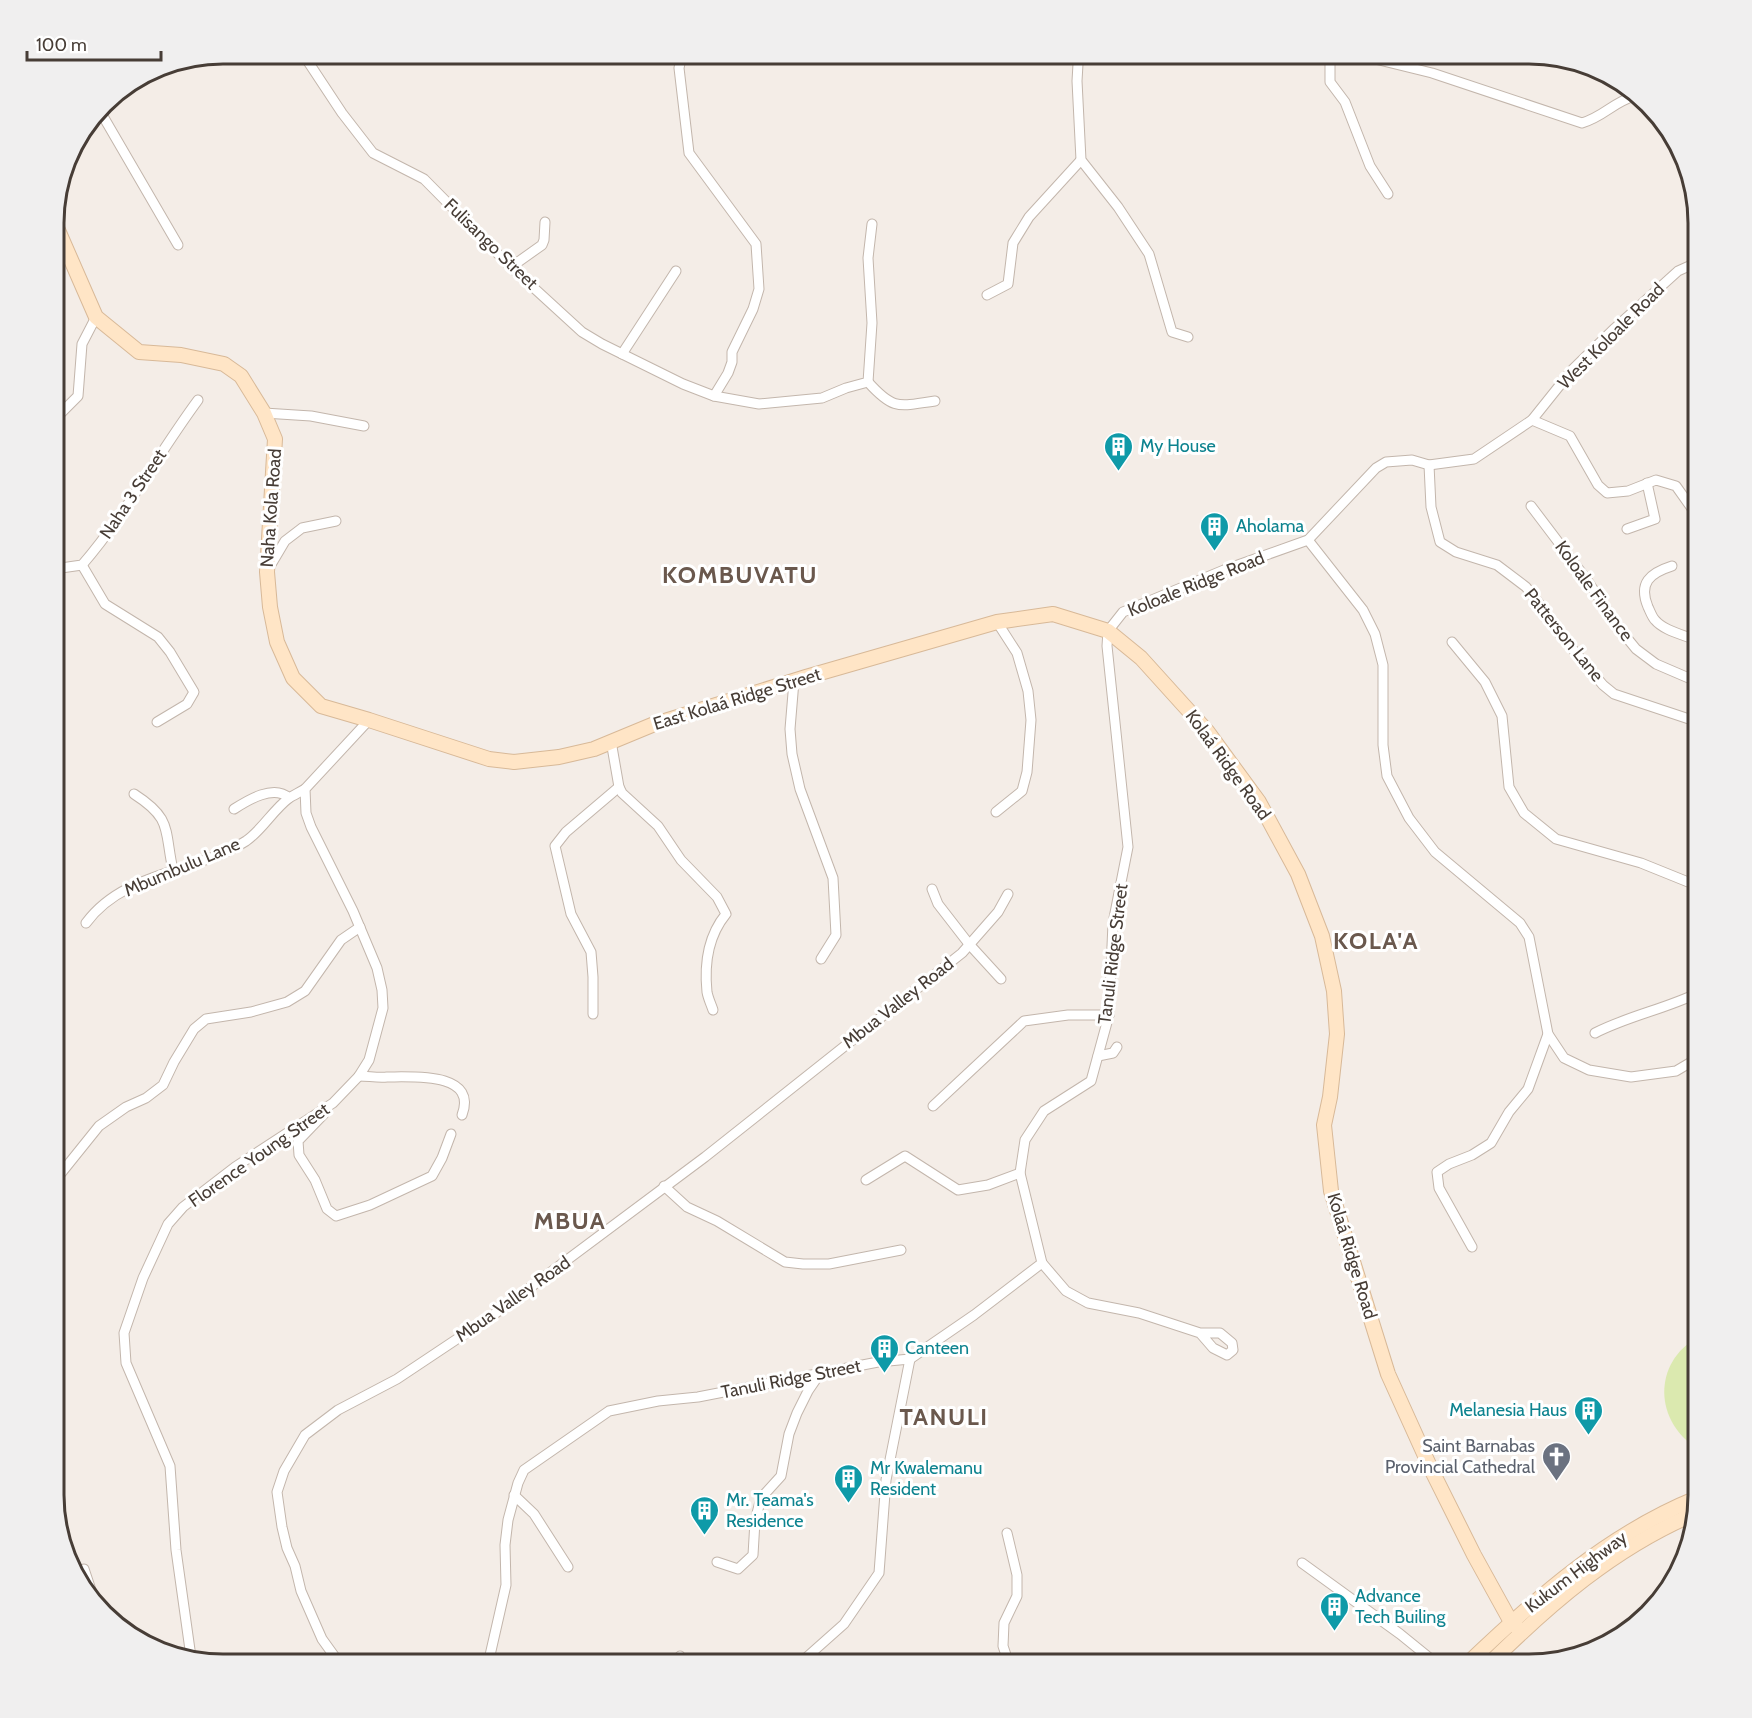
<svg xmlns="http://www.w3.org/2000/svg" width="1752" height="1718" font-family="Cabin,sans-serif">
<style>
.green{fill:#dbe9af}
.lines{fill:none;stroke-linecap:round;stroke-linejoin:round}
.street-casing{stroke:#c3b6ac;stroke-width:11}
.secondary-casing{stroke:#d8b998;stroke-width:16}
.street{stroke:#fff;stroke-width:9}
.secondary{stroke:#ffe5c6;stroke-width:14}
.labels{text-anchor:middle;stroke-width:6;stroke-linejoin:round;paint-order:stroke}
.street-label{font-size:18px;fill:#473d36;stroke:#fff}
.culture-label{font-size:18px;fill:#0d838f;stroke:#fff;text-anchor:start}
.worship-label{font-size:18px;fill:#5b616d;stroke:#fff;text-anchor:end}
.district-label{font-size:24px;font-weight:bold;letter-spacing:1.5px;fill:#6a584d;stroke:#fff}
.rim{fill:none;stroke:#473d36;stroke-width:3}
</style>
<rect width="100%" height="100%" fill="#f4ede7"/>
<!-- green -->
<path class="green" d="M1698,1337V1449C1654,1422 1652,1363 1698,1337Z"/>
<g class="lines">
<defs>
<g id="street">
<path d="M303,54L342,113L373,153L424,179L511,267L582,332L602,344L683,384L714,396L759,404L822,398L846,388L868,382L872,323L868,258L872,224"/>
<path d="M682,54L679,68L689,153L756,244L759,289L753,309L732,352V362L728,373L714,396"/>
<path d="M1081,54L1078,64L1077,81L1081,160L1118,207L1149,254L1172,332L1188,337"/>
<path d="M1330,54V82L1345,102L1370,166L1388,194"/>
<path d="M1368,54L1375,59L1432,73L1582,123C1605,116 1613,102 1635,96"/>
<path d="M135,82L170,65"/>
<path d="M100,111L178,245"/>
<path d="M511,267L542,245L544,240L545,222"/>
<path d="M987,295L1008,284L1013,243L1029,217L1081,160"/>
<path d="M622,354L676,271"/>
<path d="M868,382C894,411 899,406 935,401"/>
<path d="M264,413L311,416L364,426"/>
<path d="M54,420L78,396L82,344L96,317"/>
<path d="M1532,420L1570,436L1598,485L1607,493L1628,491L1656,480L1676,486L1698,517"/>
<path d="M1429,465L1431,507L1440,542L1456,552L1497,565L1526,587L1541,606L1559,633L1603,685L1614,694L1698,722"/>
<path d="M1531,506L1587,580L1618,627L1636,649L1656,664L1698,682"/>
<path d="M1627,529L1655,519L1647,483"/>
<path d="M1308,540L1363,610L1375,634L1383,665V745L1387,776L1409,818L1435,852L1520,923L1529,937L1548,1034L1564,1058L1589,1070L1631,1077L1676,1071L1698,1058"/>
<path d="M82,565L105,604L158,637L170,652L194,692L187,704L157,722"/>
<path d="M1672,566C1650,573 1638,583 1648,607C1650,611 1652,617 1655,620C1664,631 1685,635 1698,641"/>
<path d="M269,568L285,541L302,528L336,521"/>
<path d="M54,569L82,565C126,514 158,454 198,400"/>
<path d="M1452,642L1485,682L1502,716L1509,787L1524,813L1556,839L1641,863L1698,886"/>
<path d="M794,681L790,729L792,754L800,789L833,878L836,935L821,959"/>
<path d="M619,787L622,793L658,826L681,860L717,897L726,914C708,936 704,963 707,992C708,998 711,1004 713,1010"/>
<path d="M134,794C173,819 164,830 173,870"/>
<path d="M234,809C248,800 274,784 289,798"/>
<path d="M996,812L1022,791L1027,772L1031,720L1028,691L1017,653L997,622"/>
<path d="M932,889L938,904L969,944L1001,979"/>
<path d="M86,923C124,871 196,873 246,841C262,830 273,810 289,798C294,795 300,792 305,789"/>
<path d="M593,1014V977L591,952L571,914L555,846L566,832L619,787L611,741"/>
<path d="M1595,1033C1628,1016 1665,1009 1698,993"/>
<path d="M1098,1056L1113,1053L1117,1047"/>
<path d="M359,1076C368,1076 378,1078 387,1077C413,1077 478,1072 462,1115"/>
<path d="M933,1106L1024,1021L1068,1015H1109"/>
<path d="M324,1114L298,1141L299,1155L315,1180L327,1209L336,1216L370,1205L432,1176L442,1158L451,1134"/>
<path d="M866,1180L905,1156L958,1190L988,1185L1020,1173"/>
<path d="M54,1182L99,1126L126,1107L146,1098L163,1085L174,1062L194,1029L206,1019L251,1012L287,1002L305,991L341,940L360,927"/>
<path d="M664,1186L687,1207L717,1221L785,1262L803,1264H829L901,1250"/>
<path d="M1472,1247L1439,1188L1437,1172L1449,1164L1472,1155L1491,1143L1509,1112L1528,1089L1548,1034"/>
<path d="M1042,1263L1066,1291L1088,1303L1139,1313L1200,1333L1213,1348L1227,1355L1233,1350L1232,1343L1220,1333H1200"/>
<path d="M514,1495L534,1514L568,1567"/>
<path d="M1007,1533L1017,1575V1596L1004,1623L1003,1646L1009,1664"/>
<path d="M717,1562L738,1569L753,1555L755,1521L761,1498L781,1476L789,1434L797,1413L808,1391L821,1372"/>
<path d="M1302,1563L1400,1634L1437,1664"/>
<path d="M84,1569L93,1596L107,1614"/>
<path d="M191,1657L176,1550L170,1466L126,1363L124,1333L143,1278L168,1224L183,1207L235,1167L333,1103L359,1076L369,1060L383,1008L382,990L377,968L353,911L311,827L306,813L305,789L369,720"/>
<path d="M340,1664L322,1639L301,1591L295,1566L287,1548L282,1527L277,1492L284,1471L305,1435L338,1410L397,1379L496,1313L705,1157L962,953L998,912L1008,894"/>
<path d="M488,1664L506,1585L505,1545L508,1520L518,1483L524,1470L609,1411L658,1401L698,1397L878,1362L910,1359L974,1315L1042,1263L1020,1173L1025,1140L1044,1111L1091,1081L1109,1015L1113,923L1128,847L1107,646L1108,631L1123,612L1224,570L1308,540L1376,468L1386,462L1412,460L1429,465L1474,459L1532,420L1572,370L1615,328L1678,271L1698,262"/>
<path d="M673,1664L680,1656"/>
<path d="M799,1664L844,1624L879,1573L886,1480L910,1359"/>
</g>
<g id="secondary">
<path d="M54,221L96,317L139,352L181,355L224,364L241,376L264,413L275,439L267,572L270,607L277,642L293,678L321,706L369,720L489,759L514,762L559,757L594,749L652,725L806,677L997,622L1053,614L1108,631L1141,658L1207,731L1259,802L1298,874L1322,936L1334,991L1337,1034L1330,1097L1324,1125L1331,1191L1388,1374L1431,1469L1474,1555L1511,1622L1522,1632"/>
<path d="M1467,1664C1536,1598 1608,1534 1697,1498"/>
<path d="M1489,1664C1550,1604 1614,1548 1694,1514"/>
</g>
</defs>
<!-- street casing -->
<use href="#street" class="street-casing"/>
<!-- secondary casing -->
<use href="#secondary" class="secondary-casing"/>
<!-- street -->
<use href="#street" class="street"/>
<!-- secondary -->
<use href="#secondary" class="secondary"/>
</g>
<!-- icons -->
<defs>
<symbol id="building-pin" viewBox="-11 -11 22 30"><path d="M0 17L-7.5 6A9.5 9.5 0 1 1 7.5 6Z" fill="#0f9aa8" stroke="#fff"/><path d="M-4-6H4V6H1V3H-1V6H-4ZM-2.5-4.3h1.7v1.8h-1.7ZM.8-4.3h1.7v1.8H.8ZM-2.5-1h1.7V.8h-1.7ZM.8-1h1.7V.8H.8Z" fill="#fff"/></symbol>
<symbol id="church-pin" viewBox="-11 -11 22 30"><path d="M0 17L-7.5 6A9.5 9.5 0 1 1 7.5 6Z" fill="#6b7280" stroke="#fff"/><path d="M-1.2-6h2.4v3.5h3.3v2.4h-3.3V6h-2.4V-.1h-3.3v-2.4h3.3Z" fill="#fff"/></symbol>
</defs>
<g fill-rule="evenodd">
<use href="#building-pin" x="1102" y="430" width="33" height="45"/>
<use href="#building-pin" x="1198" y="510" width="33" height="45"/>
<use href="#building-pin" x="868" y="1332" width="33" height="45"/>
<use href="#building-pin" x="1572" y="1394" width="33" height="45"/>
<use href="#church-pin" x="1540" y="1440" width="33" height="45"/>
<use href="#building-pin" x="832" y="1462" width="33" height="45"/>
<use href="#building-pin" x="688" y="1494" width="33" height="45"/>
<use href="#building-pin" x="1318" y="1590" width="33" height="45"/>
</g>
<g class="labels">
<!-- street labels -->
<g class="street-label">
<text transform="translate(491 244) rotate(44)" y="6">Fulisango Street</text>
<text transform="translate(1611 336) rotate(-45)" y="6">West Koloale Road</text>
<text transform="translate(133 494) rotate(-56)" y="6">Naha 3 Street</text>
<text transform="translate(271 508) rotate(-86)" y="6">Naha Kola Road</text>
<text transform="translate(1196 584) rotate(-22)" y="6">Koloale Ridge Road</text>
<text transform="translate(1594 591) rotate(54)" y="6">Koloale Finance</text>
<text transform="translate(1564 635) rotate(51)" y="6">Patterson Lane</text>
<text transform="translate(737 699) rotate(-17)" y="6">East Kolaá Ridge Street</text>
<text transform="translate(1228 765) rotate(54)" y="6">Kolaá Ridge Road</text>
<text transform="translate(182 867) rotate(-23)" y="6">Mbumbulu Lane</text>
<text transform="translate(1113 954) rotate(-83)" y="6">Tanuli Ridge Street</text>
<text transform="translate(898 1003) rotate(-38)" y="6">Mbua Valley Road</text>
<text transform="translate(259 1155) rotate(-35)" y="6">Florence Young Street</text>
<text transform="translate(1352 1256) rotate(73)" y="6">Kolaá Ridge Road</text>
<text transform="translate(513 1299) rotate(-35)" y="6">Mbua Valley Road</text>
<text transform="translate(791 1379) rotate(-11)" y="6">Tanuli Ridge Street</text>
<text transform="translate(1576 1572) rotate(-37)" y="6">Kukum Highway</text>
</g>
<!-- culture labels -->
<g class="culture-label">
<text x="1140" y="452">My House</text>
<text x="1236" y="532">Aholama</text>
<text x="905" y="1354">Canteen</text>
<text x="1567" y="1416" text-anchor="end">Melanesia Haus</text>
<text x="870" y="1474">Mr Kwalemanu<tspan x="870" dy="21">Resident</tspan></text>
<text x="726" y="1506">Mr. Teama's<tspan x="726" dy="21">Residence</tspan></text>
<text x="1355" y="1602">Advance<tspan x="1355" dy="21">Tech Builing</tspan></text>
</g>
<!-- worship labels -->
<g class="worship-label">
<text x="1535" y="1452">Saint Barnabas<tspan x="1535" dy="21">Provincial Cathedral</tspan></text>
</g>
<!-- district labels -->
<g class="district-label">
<text x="740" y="583">KOMBUVATU</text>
<text x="1376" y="949">KOLA'A</text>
<text x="570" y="1229">MBUA</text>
<text x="944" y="1425">TANULI</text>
</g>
</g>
<!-- crop -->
<path d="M0 0H1752V1718H0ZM223 64H1529A159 159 0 0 1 1688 223V1495A159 159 0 0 1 1529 1654H223A159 159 0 0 1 64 1495V223A159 159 0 0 1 223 64Z" fill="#f0efef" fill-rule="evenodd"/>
<path class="rim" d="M223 64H1529A159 159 0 0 1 1688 223V1495A159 159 0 0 1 1529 1654H223A159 159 0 0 1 64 1495V223A159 159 0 0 1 223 64Z"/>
<!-- scale -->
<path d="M27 51v9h134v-9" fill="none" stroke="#473d36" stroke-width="3"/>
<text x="36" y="51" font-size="18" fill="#473d36" stroke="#ffffff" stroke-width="4.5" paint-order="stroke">100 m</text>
</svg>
